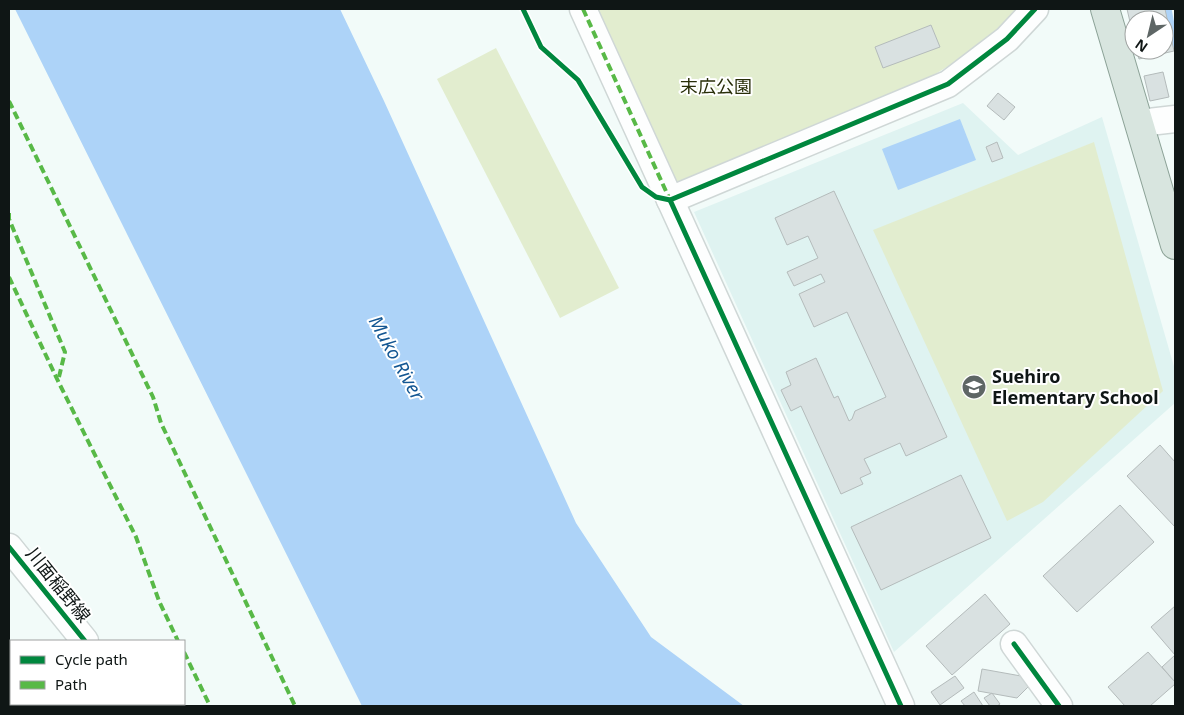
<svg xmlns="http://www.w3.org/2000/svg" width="1184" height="715" font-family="'Noto Sans','Noto Sans JP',sans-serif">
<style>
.built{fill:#dff3f1}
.green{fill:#e2edcf}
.water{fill:#add3f8}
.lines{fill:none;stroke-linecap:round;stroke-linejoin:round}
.stream{stroke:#add3f8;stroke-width:7}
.building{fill:#d9e1e1;stroke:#b4bbbb}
.minor-casing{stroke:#cfd7d6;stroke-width:29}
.major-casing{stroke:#8ca297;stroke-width:30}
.minor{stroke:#fdfefe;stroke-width:26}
.major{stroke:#d8e5df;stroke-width:28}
.quiet{stroke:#58b947;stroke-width:4;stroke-dasharray:8 4;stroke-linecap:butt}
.cycleway-casing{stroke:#fff;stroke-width:8}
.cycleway{stroke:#00873e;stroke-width:5}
.labels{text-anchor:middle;stroke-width:4;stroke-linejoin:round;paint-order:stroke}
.park-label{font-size:18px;fill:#282e08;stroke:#fff}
.poi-label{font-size:18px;font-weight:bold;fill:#0f1615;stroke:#fff;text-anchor:start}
.street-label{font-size:18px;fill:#0f1615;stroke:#fff}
.water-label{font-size:19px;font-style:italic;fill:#145793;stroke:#fff}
</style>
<rect width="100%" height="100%" fill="#f2fbf9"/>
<!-- built -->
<path class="built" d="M963,103L1018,155L1102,117L1175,370V403L894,652L694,212Z"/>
<!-- green -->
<g class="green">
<path d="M596,9H1026L996,37L932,76L687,183L673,180Z"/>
<path d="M496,48L619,288L560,318L437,79Z"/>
<path d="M1094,142L1163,391L1043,502L1007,521L873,230Z"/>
</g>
<!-- water -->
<g class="water">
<path d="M15,9H340L384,101L576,523L651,637L744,706H362Z"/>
<path d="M960,119L976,160L898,190L882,149Z"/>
</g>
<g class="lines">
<!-- stream -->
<path class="stream" d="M1168,9L1175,45"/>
</g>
<!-- building -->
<g class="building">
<path d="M1127,9H1165L1174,51L1139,59L1137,50H1164V20H1134V39Z"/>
<path d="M931,25L940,47L883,68L875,47Z"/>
<path d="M1163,72L1169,97L1150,101L1144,76Z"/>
<path d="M998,93L1015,107L1004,120L987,106Z"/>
<path d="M997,142L1003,158L992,162L986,147Z"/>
<path d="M834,191L947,437L906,456L900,443L864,459L871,473L860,478L863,484L841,494L801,406L791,411L781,390L791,385L786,372L816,358L834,398L838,396L849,421L852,419L855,411L886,397L847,312L814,327L799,294L825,282L821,274L794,286L787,272L818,258L808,236L787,245L775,218Z"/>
<path d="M1160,445L1175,462V527L1127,476Z"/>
<path d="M961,475L991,538L881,590L851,527Z"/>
<path d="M1120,505L1154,542L1077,612L1043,576Z"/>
<path d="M985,594L1010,624L952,675L926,646Z"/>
<path d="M1175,606V655L1151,627Z"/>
<path d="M1148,652L1175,682V684L1150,706H1125L1108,687Z"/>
<path d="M1175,655V682L1162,667Z"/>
<path d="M982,669L1021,676L1029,686L1017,698L978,691Z"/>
<path d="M955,676L964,688L940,705L931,692Z"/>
<path d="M974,692L983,706H965L961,701Z"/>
<path d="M992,693L1000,704L997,706H990L984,698Z"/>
</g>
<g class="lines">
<defs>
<g id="minor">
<path d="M583,9L901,706"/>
<path d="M1140,123L1175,119"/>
<path d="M670,200L948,84L1007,39L1035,9"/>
<path d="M9,547L85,641"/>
<path d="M1014,644L1059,706"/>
<path d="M137,704L138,706"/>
<path d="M44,706L47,704"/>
</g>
<path id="major" d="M1105,9L1175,245"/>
</defs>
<!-- minor casing -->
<use href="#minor" class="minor-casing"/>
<!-- major casing -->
<use href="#major" class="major-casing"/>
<!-- minor -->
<use href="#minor" class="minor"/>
<!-- major -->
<use href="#major" class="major"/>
<!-- quiet -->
<g class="quiet">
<path d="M583,9L670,200"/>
<path d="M9,101L153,397L161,423L295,706"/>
<path d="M9,213V219L65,352L58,381"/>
<path d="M9,277L58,381L136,537L159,601L178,641"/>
<path d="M184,652L210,706"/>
</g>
<defs>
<g id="cycleway">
<path d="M523,9L541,47L578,80L642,187L656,197L670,200L948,84L1007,39L1035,9"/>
<path d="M670,200L901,706"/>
<path d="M9,547L85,641"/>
<path d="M1014,644L1059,706"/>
</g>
</defs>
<!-- cycleway casing -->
<use href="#cycleway" class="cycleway-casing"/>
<!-- cycleway -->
<use href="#cycleway" class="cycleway"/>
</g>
<!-- icons -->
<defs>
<symbol id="school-disc" viewBox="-11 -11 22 22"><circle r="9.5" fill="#5e6665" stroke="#fff"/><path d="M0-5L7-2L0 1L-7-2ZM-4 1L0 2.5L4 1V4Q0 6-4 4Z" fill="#fff"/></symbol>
</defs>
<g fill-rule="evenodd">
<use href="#school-disc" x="960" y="373" width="28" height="28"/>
</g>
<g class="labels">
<!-- park labels -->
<g class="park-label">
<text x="716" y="93">末広公園</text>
</g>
<!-- poi labels -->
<g class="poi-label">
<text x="992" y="383">Suehiro<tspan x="992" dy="21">Elementary School</tspan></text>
</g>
<!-- street labels -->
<g class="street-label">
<text transform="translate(58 585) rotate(51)" y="6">川面稲野線</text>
</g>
<!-- water labels -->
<g class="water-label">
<text transform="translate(397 358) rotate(61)" y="7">Muko River</text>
</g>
</g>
<!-- border -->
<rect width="1184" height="715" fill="none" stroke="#0f1615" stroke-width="20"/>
<!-- legend -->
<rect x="10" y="640" width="175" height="65" fill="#ffffff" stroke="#9fa2a1"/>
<rect x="20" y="656" width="25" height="8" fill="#00873e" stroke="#9fa2a1"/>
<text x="55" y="665" font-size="15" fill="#0f1615">Cycle path</text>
<rect x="20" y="681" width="25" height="8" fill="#58b947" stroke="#9fa2a1"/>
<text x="55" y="690" font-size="15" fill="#0f1615">Path</text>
<!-- north arrow -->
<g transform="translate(1149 35) rotate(215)"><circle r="24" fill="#ffffff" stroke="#9fa2a1"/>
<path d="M0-4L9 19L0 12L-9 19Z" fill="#5e6665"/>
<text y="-8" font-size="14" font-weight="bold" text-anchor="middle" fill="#0f1615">N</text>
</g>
</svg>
